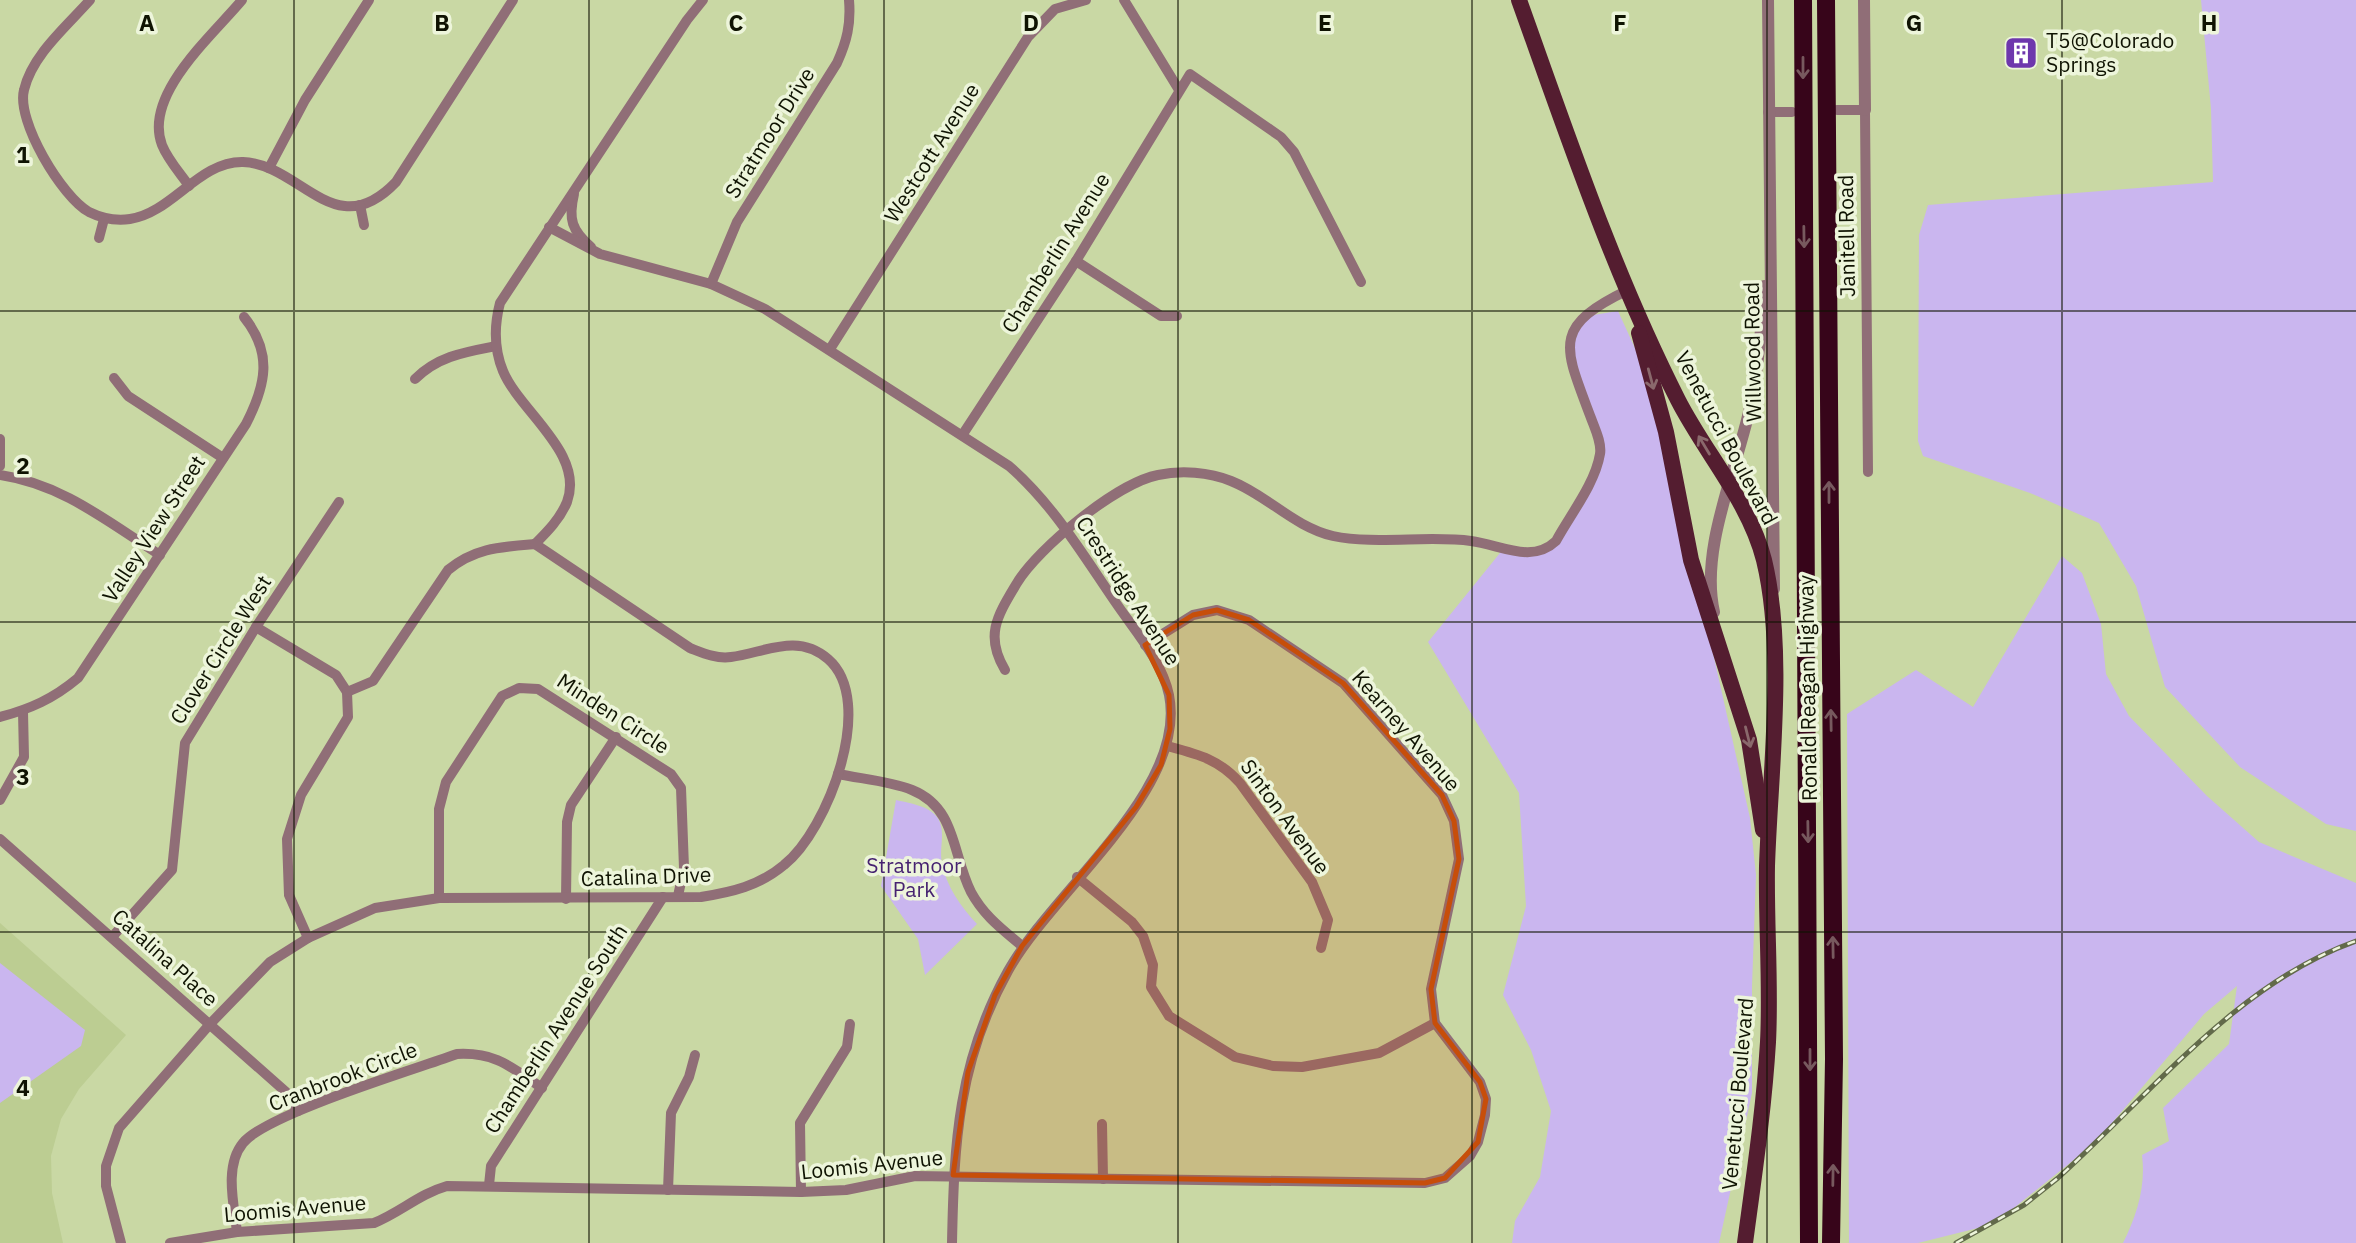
<svg xmlns="http://www.w3.org/2000/svg" width="2356" height="1243" font-family="'IBM Plex Sans',sans-serif">
<style>
.built{fill:#bccd92}
.green{fill:#cab6ef}
.lines{fill:none;stroke-linecap:round;stroke-linejoin:round}
.minor{stroke:#906e77;stroke-width:10}
.tertiary{stroke:#906e77;stroke-width:12}
.primary{stroke:#541d30;stroke-width:16}
.motorway{stroke:#37051a;stroke-width:18}
.rail-casing{stroke:#626a4a;stroke-width:5}
.rail{stroke:#edf5db;stroke-width:2.5;stroke-dasharray:8;stroke-linecap:butt}
.oneway{stroke:#77595e}
.oneway2{stroke:#8a696c}
.marked{fill:#c74e0a;fill-opacity:0.2;stroke:#c74e0a;stroke-width:5;stroke-linejoin:round}
.grid{fill:none;stroke:#0f1302;stroke-width:2;stroke-opacity:0.55}
.labels{text-anchor:middle;stroke-width:7;stroke-linejoin:round;paint-order:stroke}
.poi-label{font-size:21px;fill:#0f1302;stroke:#edf5db;text-anchor:start}
.street-label{font-size:21px;fill:#0f1302;stroke:#edf5db}
.park-label{font-size:21px;fill:#462271;stroke:#edf5db}
.grid-label{font-size:23px;text-anchor:middle;font-weight:bold;fill:#0f1302;stroke:#edf5db;stroke-width:7;stroke-linejoin:round;paint-order:stroke}
</style>
<rect width="100%" height="100%" fill="#c9d8a4"/>
<!-- built -->
<path class="built" d="M0,923L126,1035L79,1089L61,1119L51,1156L52,1193L63,1243H0Z"/>
<!-- green -->
<g class="green">
<path d="M2201,0H2356V831L2326,824L2240,767L2165,687L2136,586L2099,523L2030,493L1923,456L1918,441L1919,235L1928,205L2213,182L2211,109Z"/>
<path d="M1618,311L1654,390L1750,818L1756,875L1752,986V1093L1719,1243H1512L1515,1221L1540,1177L1551,1111L1531,1050L1503,995L1526,906L1519,793L1428,642L1504,548L1533,554L1556,540L1595,469L1599,440L1571,358L1581,317Z"/>
<path d="M2062,556L2082,573L2101,624L2106,674L2129,716L2207,796L2259,842L2356,883V1243H2123C2137,1215 2146,1186 2142,1155L2169,1141L2163,1108L2229,1044L2237,986L2204,1014L2096,1142L1994,1224L1918,1243H1849L1847,714L1916,670L1973,707Z"/>
<path d="M896,800C918,805 943,808 942,835C942,844 940,854 942,863C946,886 961,907 977,924L925,975L918,939L881,886Z"/>
<path d="M0,963L85,1030L81,1046L0,1103Z"/>
</g>
<g class="lines">
<!-- minor -->
<g class="minor">
<path d="M90,0C67,26 32,55 24,90C16,121 62,197 89,212C103,219 115,221 130,219C172,213 199,161 243,162C301,164 335,246 396,182L513,0"/>
<path d="M1124,0L1179,90"/>
<path d="M1837,110H1865L1868,472"/>
<path d="M1768,112H1792"/>
<path d="M269,168L305,100L369,0"/>
<path d="M189,186C180,173 168,160 162,145C143,95 212,36 242,0"/>
<path d="M574,194C568,219 572,231 591,247"/>
<path d="M360,205L364,225"/>
<path d="M549,227L600,254L711,284L765,309L1009,466C1053,504 1083,555 1116,603C1135,631 1162,661 1169,695C1188,790 1053,890 1008,971C958,1061 954,1143 952,1243"/>
<path d="M99,238L104,219"/>
<path d="M1076,261L1161,316H1177"/>
<path d="M711,284L737,222L837,63C847,41 851,24 849,0"/>
<path d="M830,349L1028,37L1055,9L1086,0"/>
<path d="M114,378L128,396L223,458"/>
<path d="M415,379C438,356 465,352 496,346"/>
<path d="M963,434L1076,261L1190,74L1281,137L1294,152L1361,282"/>
<path d="M0,439V466"/>
<path d="M0,475C62,484 108,522 160,555"/>
<path d="M535,544C547,532 560,519 567,502C585,453 520,412 503,371C494,349 494,326 500,303L687,20L703,0"/>
<path d="M256,627L336,675L347,692L348,717L301,795L287,839L289,895L308,938"/>
<path d="M1005,670C984,635 998,615 1017,583C1038,548 1117,483 1158,475C1181,470 1209,472 1231,481C1267,495 1294,527 1333,536C1375,545 1429,535 1471,541C1501,545 1532,564 1556,541C1570,515 1595,484 1600,454C1602,443 1595,429 1591,418C1564,346 1551,327 1628,290"/>
<path d="M347,692L373,681L448,570C475,548 500,547 535,544"/>
<path d="M0,717C30,709 53,699 78,678L246,424C266,385 273,353 244,317"/>
<path d="M1167,746C1197,754 1219,759 1240,783L1312,882L1328,920L1321,948"/>
<path d="M838,774C862,779 890,781 912,790C957,808 952,855 971,892C984,916 1002,929 1022,946"/>
<path d="M0,800L24,757L23,712"/>
<path d="M0,839L286,1092L298,1111"/>
<path d="M1077,877L1132,922L1143,936L1153,965L1151,987L1169,1016L1235,1057L1273,1066L1302,1067L1379,1053L1435,1023"/>
<path d="M439,898V809L446,782L502,696L519,688L538,689L671,774L681,788L684,868L678,896"/>
<path d="M566,899L567,822L571,805L616,737"/>
<path d="M113,936L172,870L185,743L256,627L339,502"/>
<path d="M1102,1124L1103,1179"/>
<path d="M489,1185L491,1166L663,897"/>
<path d="M668,1190L671,1113L689,1077L695,1055"/>
<path d="M801,1192L800,1123L847,1047L850,1024"/>
<path d="M237,1232C234,1205 224,1166 243,1143C266,1114 416,1069 457,1054C496,1052 511,1067 542,1088"/>
<path d="M121,1243L106,1186V1166L119,1128L210,1024L270,962L308,938L375,908L439,898L701,897C732,892 759,886 784,865C828,830 877,701 828,659C797,632 764,653 731,657C716,659 703,653 690,648L535,544"/>
<path d="M170,1243L237,1232L374,1223C401,1212 419,1194 447,1186L801,1192L846,1190L915,1176L1425,1183L1445,1178L1470,1156L1478,1142L1485,1115L1486,1099L1480,1082L1435,1023L1431,989L1459,859L1454,821L1442,795L1343,683L1249,620L1217,610L1193,615L1145,645"/>
</g>
<!-- tertiary -->
<g class="tertiary">
<path d="M1768,0L1774,589"/>
<path d="M1864,0L1865,110"/>
<path d="M1714,612C1699,546 1740,463 1752,398C1759,361 1762,323 1764,286"/>
</g>
<!-- primary -->
<g class="primary">
<path d="M1519,0C1567,134 1613,272 1678,400C1705,453 1749,501 1764,560C1786,651 1770,772 1767,866C1766,925 1771,984 1768,1042C1764,1109 1754,1176 1745,1243"/>
<path d="M1639,333L1666,432L1691,560L1749,740L1763,830"/>
</g>
<!-- motorway -->
<g class="motorway">
<path d="M1803,0L1809,1243"/>
<path d="M1826,0L1834,1059L1831,1243"/>
</g>
<defs>
<path id="rail" d="M1956,1243L2024,1205L2058,1178C2150,1095 2237,983 2356,941"/>
</defs>
<!-- rail casing -->
<use href="#rail" class="rail-casing"/>
<!-- rail -->
<use href="#rail" class="rail"/>
</g>
<!-- one-way arrows -->
<defs><path id="oneway-shaft" d="M-6 0H5M1.5-3L5.5 0L1.5 3" fill="none" stroke-width="1.6" stroke-linecap="round" stroke-linejoin="round" transform="scale(1.75)"/></defs>
<g class="oneway">
<use href="#oneway-shaft" transform="translate(1803 68) rotate(90)"/>
<use href="#oneway-shaft" transform="translate(1804 237) rotate(89)"/>
<use href="#oneway-shaft" transform="translate(1829 492) rotate(-90)"/>
<use href="#oneway-shaft" transform="translate(1831 720) rotate(-91)"/>
<use href="#oneway-shaft" transform="translate(1808 832) rotate(89)"/>
<use href="#oneway-shaft" transform="translate(1833 947) rotate(-91)"/>
<use href="#oneway-shaft" transform="translate(1810 1060) rotate(90)"/>
<use href="#oneway-shaft" transform="translate(1833 1175) rotate(-89)"/>
</g>
<g class="oneway2">
<use href="#oneway-shaft" transform="translate(1651 379) rotate(75)"/>
<use href="#oneway-shaft" transform="translate(1704 445) rotate(-121)"/>
<use href="#oneway-shaft" transform="translate(1748 737) rotate(76)"/>
</g>
<!-- marked area -->
<path class="marked" d="M1217,610L1249,620L1343,683L1442,795L1454,821L1459,859L1431,989L1435,1023L1480,1082L1486,1099L1478,1142L1445,1178L1425,1183L953,1175L968,1072L995,995L1022,946L1136,807L1161,765L1170,729L1169,695L1145,645L1193,615Z"/>
<!-- grid -->
<path class="grid" d="M294,0V1243M589,0V1243M884,0V1243M1178,0V1243M1472,0V1243M1767,0V1243M2062,0V1243M0,311H2356M0,622H2356M0,932H2356"/>
<!-- icons -->
<defs>
<symbol id="building-square" viewBox="-11 -11 22 22"><rect x="-9" y="-9" width="18" height="18" rx="4" fill="#6e37ad" stroke="#edf5db"/><path d="M-4-6H4V6H1V3H-1V6H-4ZM-2.5-4.3h1.7v1.8h-1.7ZM.8-4.3h1.7v1.8H.8ZM-2.5-1h1.7V.8h-1.7ZM.8-1h1.7V.8H.8Z" fill="#fff"/></symbol>
</defs>
<g fill-rule="evenodd">
<use href="#building-square" x="2002" y="34" width="38" height="38"/>
</g>
<g class="labels">
<!-- poi labels -->
<g class="poi-label">
<text x="2046" y="48">T5@Colorado<tspan x="2046" dy="24">Springs</tspan></text>
</g>
<!-- street labels -->
<g class="street-label">
<text transform="translate(770 133) rotate(-58)" y="7">Stratmoor Drive</text>
<text transform="translate(932 153) rotate(-58)" y="7">Westcott Avenue</text>
<text transform="translate(1847 236) rotate(-91)" y="7">Janitell Road</text>
<text transform="translate(1056 253) rotate(-58)" y="7">Chamberlin Avenue</text>
<text transform="translate(1753 352) rotate(-91)" y="7">Willwood Road</text>
<text transform="translate(1726 438) rotate(62)" y="7">Venetucci Boulevard</text>
<text transform="translate(154 529) rotate(-57)" y="7">Valley View Street</text>
<text transform="translate(1128 591) rotate(57)" y="7">Crestridge Avenue</text>
<text transform="translate(221 650) rotate(-58)" y="7">Clover Circle West</text>
<text transform="translate(1808 688) rotate(-91)" y="7">Ronald Reagan Highway</text>
<text transform="translate(613 714) rotate(33)" y="7">Minden Circle</text>
<text transform="translate(1406 731) rotate(49)" y="7">Kearney Avenue</text>
<text transform="translate(1285 817) rotate(54)" y="7">Sinton Avenue</text>
<text transform="translate(646 877) rotate(-2)" y="7">Catalina Drive</text>
<text transform="translate(165 958) rotate(42)" y="7">Catalina Place</text>
<text transform="translate(556 1029) rotate(-57)" y="7">Chamberlin Avenue South</text>
<text transform="translate(343 1077) rotate(-21)" y="7">Cranbrook Circle</text>
<text transform="translate(1738 1094) rotate(-85)" y="7">Venetucci Boulevard</text>
<text transform="translate(872 1165) rotate(-6)" y="7">Loomis Avenue</text>
<text transform="translate(295 1209) rotate(-5)" y="7">Loomis Avenue</text>
</g>
<!-- park labels -->
<g class="park-label">
<text x="914" y="873">Stratmoor<tspan x="914" dy="24">Park</tspan></text>
</g>
</g>
<g class="grid-label">
<text x="147" y="31">A</text>
<text x="442" y="31">B</text>
<text x="736" y="31">C</text>
<text x="1031" y="31">D</text>
<text x="1325" y="31">E</text>
<text x="1620" y="31">F</text>
<text x="1914" y="31">G</text>
<text x="2209" y="31">H</text>
<text x="23" y="163">1</text>
<text x="23" y="474">2</text>
<text x="23" y="785">3</text>
<text x="23" y="1096">4</text>
</g>
</svg>
